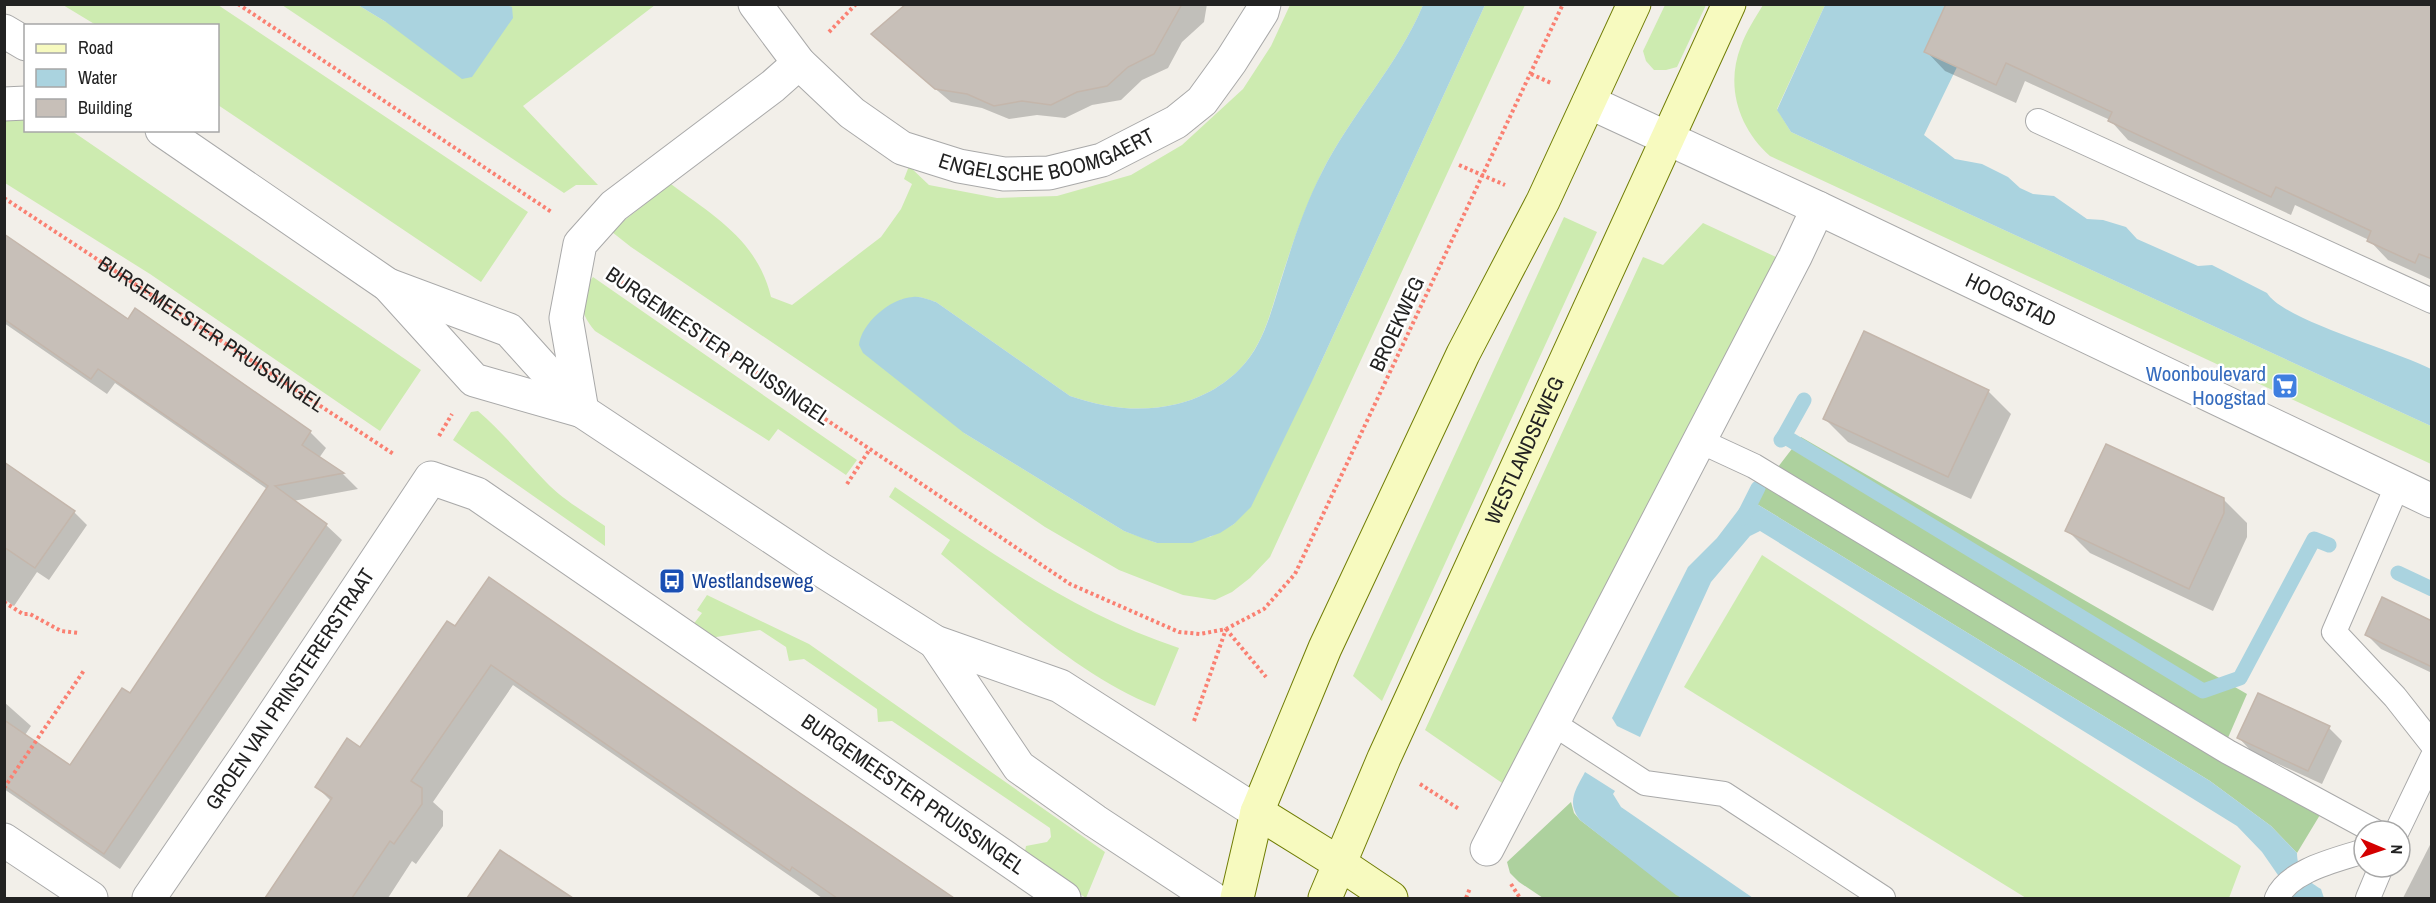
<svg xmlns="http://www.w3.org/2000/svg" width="2436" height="903" font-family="'Archivo Narrow',sans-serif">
<rect width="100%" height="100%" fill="#f2efe9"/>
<!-- grass -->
<g fill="#cdebb0">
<path d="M63,5H218L528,212L481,282L218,105V26L96,25Z"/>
<path d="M282,5H358L386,22L512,8L507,5H655L523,106L598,185H576L564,193Z"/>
<path d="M1290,5H1423C1398,65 1351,114 1322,172C1305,207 1293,242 1281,279C1272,307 1265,339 1246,362C1229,383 1203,398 1177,404C1140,413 1106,408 1070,396L936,302L920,297L900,300L964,433L1124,531L1157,543L1210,537L1234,524L1316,373L1485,5H1525L1270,557L1250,578L1232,592L1215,600L1183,595L1119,570L1045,527L631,247L612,232L626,219L671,184C715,217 757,240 771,297L792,305L881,237L901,209L912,184L904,179L909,166L929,185L997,198L1057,196L1131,175L1182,145L1243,89L1271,46Z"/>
<path d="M1665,5H1706L1677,67L1666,70H1654L1646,61L1643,51Z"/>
<path d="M1763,5H1825L1777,109L1791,132L2431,426V464L1770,156C1739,128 1725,87 1741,46C1746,32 1755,18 1763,5Z"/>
<path d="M4,120H25L26,130L72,131L421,370L380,431L150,274L5,183Z"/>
<path d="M1564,217L1597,232L1382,701L1353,676Z"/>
<path d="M1703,223L1776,257L1505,785L1425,730L1643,257L1663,265Z"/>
<path d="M593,277L857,460L846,475L778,429L769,441L595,331C578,311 578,297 593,277Z"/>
<path d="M478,411C503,432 523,458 546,482C563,500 585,512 605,526V546L453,440L471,412Z"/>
<path d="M895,487C985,548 1074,614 1179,648L1155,706C1077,675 1006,607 941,554L950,540L889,497Z"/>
<path d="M1762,555L2241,866L2229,898H2026L1684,687Z"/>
<path d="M707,595L809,644L1105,852L1086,898L1024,856L1026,846L1047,842L1051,837L1050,828L892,721L878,722L877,709L804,659L789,661L786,647L760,630L710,638L692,626L702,613L697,610Z"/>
</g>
<!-- forest -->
<g fill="#add19e">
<path d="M1801,437L2247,694L2227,740L2332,795L2297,853L2271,826L2210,781L1752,501Z"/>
<path d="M1571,802L1574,813L1580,820L1682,898H1543L1519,882L1510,873L1507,862Z"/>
</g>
<!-- water -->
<g fill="#aad3df">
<path d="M358,5H507L512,7L513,18L472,77L462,79L386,22Z"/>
<path d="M1423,5H1485L1316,373L1251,507L1234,524L1220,533L1192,543H1157L1142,538L1124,531L964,433L863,353L859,345C861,324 890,298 913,297C921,296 929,300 936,302L1070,396C1106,408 1140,413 1177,404C1203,398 1229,383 1246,362C1266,338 1273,304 1283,274C1294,239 1305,205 1322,172C1351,114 1398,65 1423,5Z"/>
<path d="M1825,5H1946L1924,52L1957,67L1924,135L1955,159L1982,164L2008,177L2020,188L2033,194L2054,196L2087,219L2103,220L2126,227L2137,239L2198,266L2212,265L2267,293C2283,320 2397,351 2431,369V426L1791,132L1777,110Z"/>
<path d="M1746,500L1752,501L2210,781L2271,826L2297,853C2297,870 2307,881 2321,889L2324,898H2294L2262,852L2237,826L1760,531L1750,536L1711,582L1640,737L1617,726L1612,718L1688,567L1717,538Z"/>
<path d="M1585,772L1615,791L1613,794L1621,807L1753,898H1682L1676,895L1580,820C1566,802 1576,789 1585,772Z"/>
</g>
<!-- shadow -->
<g fill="#0003">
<path d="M1062,4H1207L1204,22L1182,42L1168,68L1142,80L1121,100L1092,105L1065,118L1037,115L1009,119L982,108L951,102L887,48Z"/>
<path d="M2432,10V280L2388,260L2369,240L2295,205L2291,215L2128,140L2110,120L2025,81L2016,103L1945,71L1926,51Z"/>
<path d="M4,236L128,321L310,432L326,448L319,458L343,474L358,489L293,501L326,525L342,540L120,869L4,789V702L31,726L25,735L70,767L131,695L267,489L115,383L107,394L4,323Z"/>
<path d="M1988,391L2011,414L1971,499L1848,442L1825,419Z"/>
<path d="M4,464L74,512L87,525L49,580L37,572L14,606L4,599Z"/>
<path d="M2223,499L2247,523V537L2213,611L2090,553L2067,530Z"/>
<path d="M490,579L950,898H822L513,685L433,802L443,811V826L416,864L412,861L388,898H267L332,802L317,787L361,749L455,628Z"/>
<path d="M2432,623V673L2381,649L2367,635Z"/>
<path d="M2329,728L2342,741L2322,784L2252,752L2239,738Z"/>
<path d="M2432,841V898H2403Z"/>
<path d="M501,852L570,898H469Z"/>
</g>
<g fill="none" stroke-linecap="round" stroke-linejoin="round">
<!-- stream -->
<g stroke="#aad3df" stroke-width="15">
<path d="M1784,436L1804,400"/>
<path d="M1781,440L1784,436L2203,691L2240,678L2314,539L2329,545"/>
<path d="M1743,518L1758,488"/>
<path d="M2398,573L2432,589"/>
</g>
</g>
<!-- building -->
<g fill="#c7bfb8" stroke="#c4b6ab" stroke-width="1.5">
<path d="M906,4H1182L1154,54L1128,67L1107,86L1077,92L1051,105L1022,101L994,106L967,94L935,89L871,34Z"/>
<path d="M1946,4H2432V259L2419,254L2415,263L2367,241L2371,231L2324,209L2276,187L2271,197L2108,121L2112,112L2006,63L1996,85L1924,52Z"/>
<path d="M4,234L128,319L135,308L311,431L302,445L344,473L275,486L327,524L104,854L4,785V720L70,765L122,688L130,693L268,486L98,369L91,379L4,319Z"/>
<path d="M1864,331L1989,390L1948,477L1823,419Z"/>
<path d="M2106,444L2224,498V513L2189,589L2065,531Z"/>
<path d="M4,462L75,511L35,568L4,547Z"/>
<path d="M489,577L800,793L954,898H837L792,867L790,871L491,665L411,781L422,788V804L394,844L390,841L352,898H265L332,798L315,787L347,738L360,747L447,621L455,626Z"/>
<path d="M2382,597L2432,621V667L2365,635Z"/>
<path d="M2258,693L2330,726L2308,771L2237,738Z"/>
<path d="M500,850L573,898H467Z"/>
</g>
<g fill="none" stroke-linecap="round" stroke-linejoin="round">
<!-- service casing -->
<g stroke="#a9a9a9" stroke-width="26">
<g id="service">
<path d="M2038,121L2432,301"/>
<path d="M1700,441L1754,466L2228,752L2374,831"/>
<path d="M2398,484L2334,632L2395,697L2432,744"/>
<path d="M1554,724L1645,783L1724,794L1883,898"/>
<path d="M2397,831L2432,758"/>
<path d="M2277,898C2289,870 2337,860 2364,851"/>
<path d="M2368,898L2381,867"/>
</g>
</g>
<!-- minor casing -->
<g stroke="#a9a9a9" stroke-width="35">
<g id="minor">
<path id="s2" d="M755,4L799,63L852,113L902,148L959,166L1004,174L1049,173L1102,160L1176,122L1202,101L1231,61L1262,12L1264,4"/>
<path id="s3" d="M1589,102L1818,208L2432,501"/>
<path d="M4,104L26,103"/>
<path d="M582,411L566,318L580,244L614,206L773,86L799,63"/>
<path d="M4,840L91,898"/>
<path d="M1487,849L1795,257L1818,208"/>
<path id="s4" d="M149,898L248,753L431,478L477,494L1064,898"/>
</g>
</g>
<!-- tertiary casing -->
<g stroke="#a9a9a9" stroke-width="35">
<g id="tertiary">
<path d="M4,31L26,44"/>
<path d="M162,130L388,285L474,380L582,411"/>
<path d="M388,285L509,330L582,411L820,569L935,642L1060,686L1257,812"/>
<path d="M935,642L1019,767L1095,821L1212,898"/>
</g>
</g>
<!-- secondary casing -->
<g stroke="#707d05" stroke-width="35">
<g id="secondary">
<path d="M1257,812L1339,863L1391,898"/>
<path d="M1237,898L1257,812L1325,648L1463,354L1543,201L1634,4"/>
<path id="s5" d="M1325,898L1384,758L1729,4"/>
</g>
</g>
<!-- path -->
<g stroke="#fa8072" stroke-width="4" stroke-dasharray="3 3" stroke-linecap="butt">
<path d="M238,4L553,213"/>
<path d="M829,32L856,4"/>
<path d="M1531,74L1551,83"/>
<path d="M1459,165L1505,185"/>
<path id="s1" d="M4,198L395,455"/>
<path d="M616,278L1070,584L1179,632L1200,634L1226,629L1264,609L1295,574L1563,4"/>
<path d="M439,436L452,414"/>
<path d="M847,484L870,449"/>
<path d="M4,602L23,614H30L61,631L79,633"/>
<path d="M1226,629L1266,677"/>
<path d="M1194,721L1226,629"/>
<path d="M1420,784L1459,809"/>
<path d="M4,788L85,669"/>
<path d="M1511,884L1520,898"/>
<path d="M1466,898L1470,888"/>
</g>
<!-- service -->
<use href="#service" stroke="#fff" stroke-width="24"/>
<!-- minor -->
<use href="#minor" stroke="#fff" stroke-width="33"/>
<!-- tertiary -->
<use href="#tertiary" stroke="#fff" stroke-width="33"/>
<!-- secondary -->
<use href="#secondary" stroke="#f7fabf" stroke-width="33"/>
</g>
<!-- icons -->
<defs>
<g id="supermarket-square" transform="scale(1.35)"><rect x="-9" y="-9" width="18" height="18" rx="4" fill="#3f7fe0" stroke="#fff"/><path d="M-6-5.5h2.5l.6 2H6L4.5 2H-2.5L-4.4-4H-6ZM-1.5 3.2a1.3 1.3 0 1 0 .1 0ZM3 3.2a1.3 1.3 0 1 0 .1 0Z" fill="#fff"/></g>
<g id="bus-square" transform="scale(1.35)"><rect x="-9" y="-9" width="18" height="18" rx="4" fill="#1a4fb4" stroke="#fff"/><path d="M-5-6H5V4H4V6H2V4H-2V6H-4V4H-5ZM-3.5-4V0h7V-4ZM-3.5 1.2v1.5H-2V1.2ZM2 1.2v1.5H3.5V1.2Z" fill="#fff"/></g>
</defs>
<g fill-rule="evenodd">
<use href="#supermarket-square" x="2285" y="386"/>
<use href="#bus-square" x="672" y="581"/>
</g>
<g text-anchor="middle" stroke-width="5" stroke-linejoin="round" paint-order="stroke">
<!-- street labels -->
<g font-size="21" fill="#222" stroke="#fff">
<text dy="7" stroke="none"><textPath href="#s2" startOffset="358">ENGELSCHE BOOMGAERT</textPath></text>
<text dy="7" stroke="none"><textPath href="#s3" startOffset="466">HOOGSTAD</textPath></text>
<text transform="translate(1397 324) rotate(-65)" y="7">BROEKWEG</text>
<text dy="7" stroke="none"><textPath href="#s1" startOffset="248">BURGEMEESTER PRUISSINGEL</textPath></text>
<text transform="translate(718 346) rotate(34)" y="7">BURGEMEESTER PRUISSINGEL</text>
<text dy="7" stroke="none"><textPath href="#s5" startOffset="490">WESTLANDSEWEG</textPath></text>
<text dy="7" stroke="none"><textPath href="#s4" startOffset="252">GROEN VAN PRINSTERERSTRAAT</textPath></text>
<text dy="7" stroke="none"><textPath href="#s4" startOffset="1084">BURGEMEESTER PRUISSINGEL</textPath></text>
</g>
<!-- shop labels -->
<g font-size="21" fill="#366cbe" stroke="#fff" text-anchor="end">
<text x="2266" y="381">Woonboulevard<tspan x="2266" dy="24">Hoogstad</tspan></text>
</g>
<!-- transit labels -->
<g font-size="21" fill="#164399" stroke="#fff" text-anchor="start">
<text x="692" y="588">Westlandseweg</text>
</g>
</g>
<!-- border -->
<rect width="2436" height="903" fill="none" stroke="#222222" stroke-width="12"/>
<!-- legend -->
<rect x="24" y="24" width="195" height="108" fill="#ffffff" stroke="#a7a7a7" stroke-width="1.5"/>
<rect x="36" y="44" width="30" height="9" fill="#f7fabf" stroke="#a7a7a7" stroke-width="1.5"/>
<text x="78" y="54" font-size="18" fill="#222222">Road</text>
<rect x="36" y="69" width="30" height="18" fill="#aad3df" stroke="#a7a7a7" stroke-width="1.5"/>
<text x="78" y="84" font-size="18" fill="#222222">Water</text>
<rect x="36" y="99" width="30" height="18" fill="#c7bfb8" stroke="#a7a7a7" stroke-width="1.5"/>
<text x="78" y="114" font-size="18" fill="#222222">Building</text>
<!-- north arrow -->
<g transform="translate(2382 849) rotate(92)"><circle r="28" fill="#ffffff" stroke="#a7a7a7" stroke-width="1.5"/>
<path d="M0-4.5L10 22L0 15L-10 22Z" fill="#d40000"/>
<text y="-9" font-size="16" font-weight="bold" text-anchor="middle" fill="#222222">N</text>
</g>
</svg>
